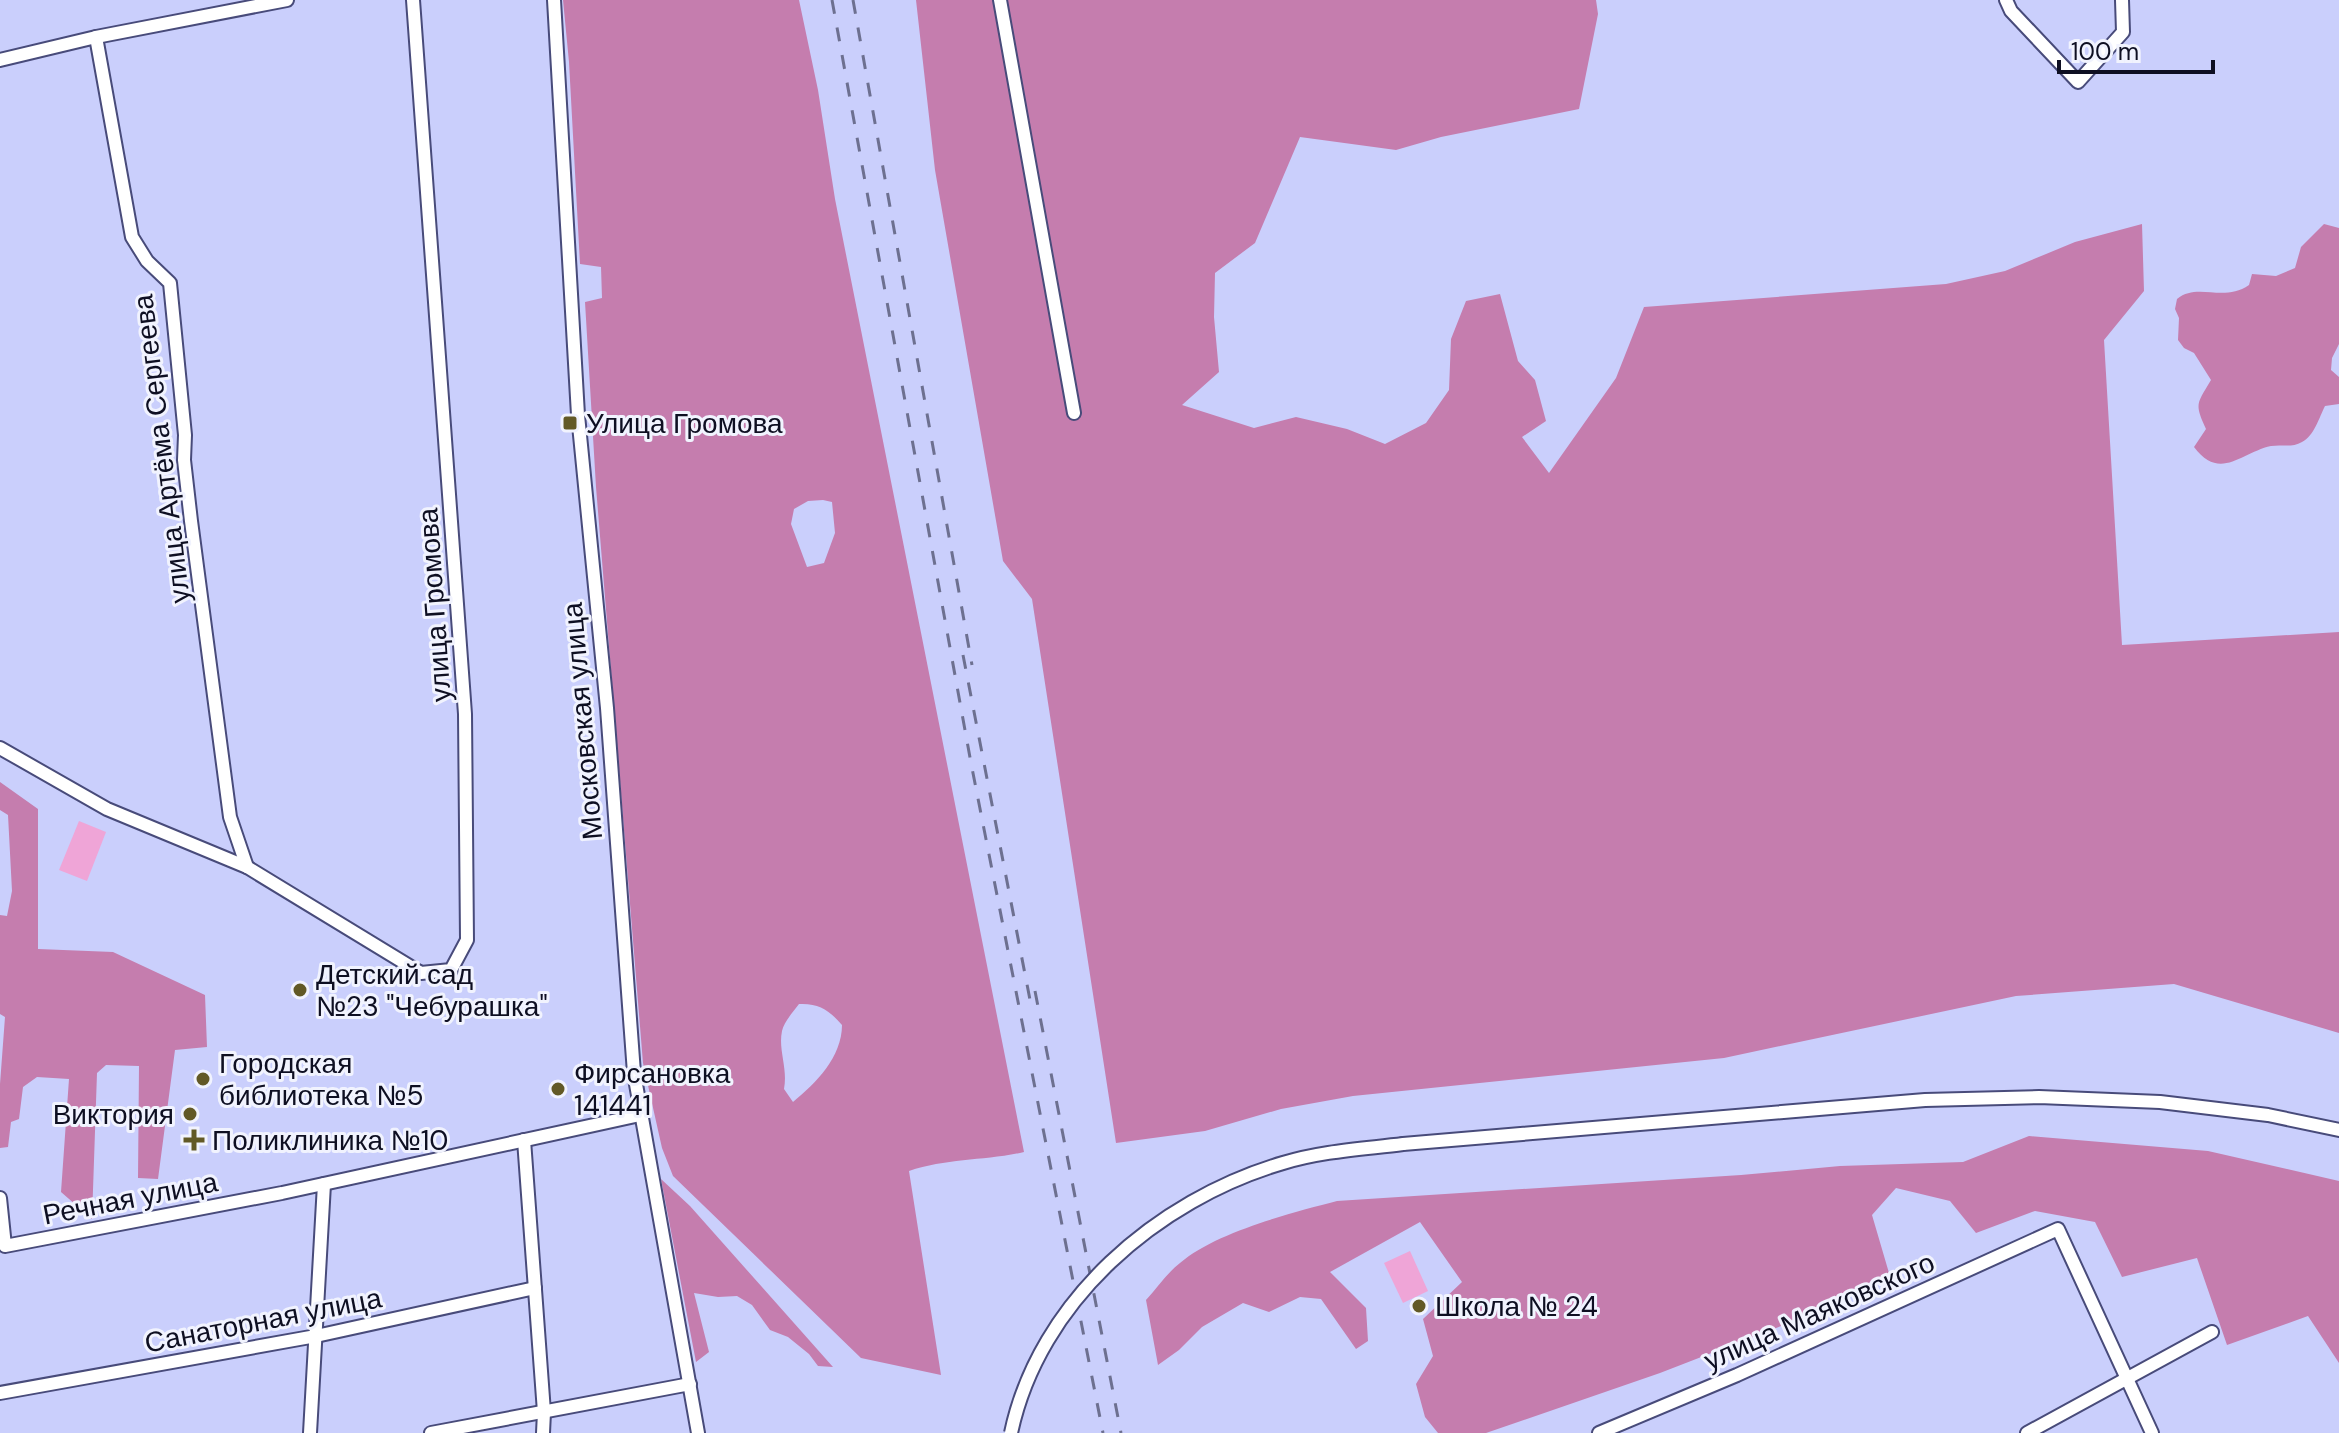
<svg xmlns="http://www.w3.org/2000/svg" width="2339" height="1433" font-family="'DM Sans',sans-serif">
<rect width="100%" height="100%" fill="#cacffc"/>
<!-- green -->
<g fill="#efa5d7">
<path d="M79,821L106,832L87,881L59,870Z"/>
<path d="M1410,1251L1428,1291L1403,1303L1384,1263Z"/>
</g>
<!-- forest -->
<g fill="#c57dae" fill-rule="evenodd">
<path d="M563,0H799L818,90L835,199L1024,1152C985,1161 947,1158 909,1171L941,1375L861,1358L673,1176L662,1148L643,1063L596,487L585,302L602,298L601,267L580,264L569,62ZM823,500L832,502L835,533L824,563L807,567L791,524L794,509L808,501ZM799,1004C819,1003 829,1010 842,1025C842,1057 816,1083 793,1102L784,1089C788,1068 778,1050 782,1031C784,1022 793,1012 799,1004Z"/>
<path d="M916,0H1596L1598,14L1579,109L1441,137L1396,150L1300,137L1255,243L1215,273L1214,317L1219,372L1182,405L1254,428L1296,417L1347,429L1385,444L1426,423L1449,390L1451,339L1466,301L1500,294L1518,361L1535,380L1546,421L1522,437L1549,473L1616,378L1644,307L1946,284L2005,271L2075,242L2142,224L2144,291L2104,340L2122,645L2339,632V1033L2174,984L2016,996L1724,1058L1353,1096L1281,1109L1205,1131L1116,1143L1032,599L1003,561L935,170Z"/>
<path d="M2324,224L2339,228V344L2332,358L2331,370L2339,377V404L2325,406C2319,418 2314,436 2302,442C2292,448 2282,444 2271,446C2242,452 2220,482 2194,447L2206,429C2194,403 2197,404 2211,380L2194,353L2184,348L2178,340L2179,318L2175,309L2177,299C2198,282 2223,303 2249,285L2252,274L2276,276L2295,268L2301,247Z"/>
<path d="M0,782L38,809V949L113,952L205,995L207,1047L175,1050L158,1179L138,1178L139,1066L106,1065L97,1073L92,1219L61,1192L69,1079L37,1077L23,1087L19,1119L11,1122L8,1147L0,1148V1084L5,1017L0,1014V915L7,916L12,891L8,815L0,810Z"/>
<path d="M2029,1136L2208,1151L2339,1181V1363L2308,1316L2227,1345L2197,1258L2122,1277L2095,1222L2035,1211L1976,1233L1950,1201L1896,1188L1872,1215L1889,1273L1781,1326L1660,1373L1486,1433H1438L1425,1417L1416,1384L1433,1356L1423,1319L1462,1282L1420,1222L1330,1272L1366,1308L1368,1341L1356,1349L1321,1299L1300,1297L1269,1312L1243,1303L1202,1327L1179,1350L1158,1365L1146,1300C1157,1288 1167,1273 1180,1263C1216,1232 1291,1213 1337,1201L1741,1175L1840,1166L1963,1162Z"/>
<path d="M661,1179L690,1206L833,1367L818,1366L809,1354L788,1337L770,1330L752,1305L737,1296L718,1297L694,1293L709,1352L696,1362Z"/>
</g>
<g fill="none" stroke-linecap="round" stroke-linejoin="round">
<!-- minor casing -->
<g stroke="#484b7a" stroke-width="16">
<g id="minor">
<path d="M554,0L578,415L607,708L634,1073L698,1433"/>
<path d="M1000,0L1074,413"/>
<path d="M2006,0L2011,11L2078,82L2123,32L2122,0"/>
<path d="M96,37L132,237L147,261L170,283L185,435L184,460L191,521L230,817L247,867"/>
<path d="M0,60L96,37L287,0"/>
<path d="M0,748L107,809L247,867L421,973L451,970L467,940L465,714L413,0"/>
<path d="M524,1140L544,1412L543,1433"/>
<path d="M1403,1144L1925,1100L2039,1097L2160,1102L2268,1115L2339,1130"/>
<path d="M0,1198L5,1246L282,1193L640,1115"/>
<path d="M0,1393L316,1336L535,1288"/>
<path d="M310,1433L324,1184"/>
<path d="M431,1433L690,1384"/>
<path d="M1599,1433L1737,1375L2058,1229L2152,1433"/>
<path d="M2027,1433L2212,1332"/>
</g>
</g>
<!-- minor -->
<use href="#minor" stroke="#fff" stroke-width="12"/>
<!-- rail -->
<g stroke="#6d7090" stroke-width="3" stroke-dasharray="14 14" stroke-linecap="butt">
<path d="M832,0L971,763L1103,1433"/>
<path d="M853,0L972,665"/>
<path d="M963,655L1031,1005"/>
<path d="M1035,991L1121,1433"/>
</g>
<!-- minor-bridge casing -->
<g stroke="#484b7a" stroke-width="16" stroke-linecap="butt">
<path id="minor-bridge" d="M1011,1433C1039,1301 1157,1200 1283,1163C1322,1151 1363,1149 1403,1144"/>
</g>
<!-- minor-bridge -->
<use href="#minor-bridge" stroke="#fff" stroke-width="12"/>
</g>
<!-- markers -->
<g fill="#625926" stroke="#f1f3fe" stroke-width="3">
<rect x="562" y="415" width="16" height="16" rx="4"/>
<circle cx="300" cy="990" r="8"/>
<circle cx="203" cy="1079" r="8"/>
<circle cx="558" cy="1089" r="8"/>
<circle cx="190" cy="1114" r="8"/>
<path d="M190 1128h8v8h8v8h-8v8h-8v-8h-8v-8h8z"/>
<circle cx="1419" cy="1306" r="8"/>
</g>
<g text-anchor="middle" stroke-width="6" stroke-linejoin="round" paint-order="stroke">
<!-- poi labels -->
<g font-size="28" fill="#0e0f22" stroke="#f1f3fe" text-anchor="start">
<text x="586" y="433">Улица Громова</text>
<text x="316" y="984">Детский сад<tspan x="316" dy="32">№23 "Чебурашка"</tspan></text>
<text x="219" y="1073">Городская<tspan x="219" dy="32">библиотека №5</tspan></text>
<text x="574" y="1083">Фирсановка<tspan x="574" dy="32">141441</tspan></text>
<text x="174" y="1124" text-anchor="end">Виктория</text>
<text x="212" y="1150">Поликлиника №10</text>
<text x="1435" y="1316">Школа № 24</text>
</g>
<!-- street labels -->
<g font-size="28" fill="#0e0f22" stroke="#f1f3fe">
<text transform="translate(161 449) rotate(-97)" y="10">улица Артёма Сергеева</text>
<text transform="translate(434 605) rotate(-94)" y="10">улица Громова</text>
<text transform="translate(582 721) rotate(-95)" y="10">Московская улица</text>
<text transform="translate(130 1198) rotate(-11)" y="10">Речная улица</text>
<text transform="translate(1819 1311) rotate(-24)" y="10">улица Маяковского</text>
<text transform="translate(263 1320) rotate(-11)" y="10">Санаторная улица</text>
</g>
</g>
<!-- scale -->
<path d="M2059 60v12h154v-12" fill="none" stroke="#0e0f22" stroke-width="4"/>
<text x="2071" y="60" font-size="24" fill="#0e0f22" stroke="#f1f3fe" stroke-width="6" paint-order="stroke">100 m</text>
</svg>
